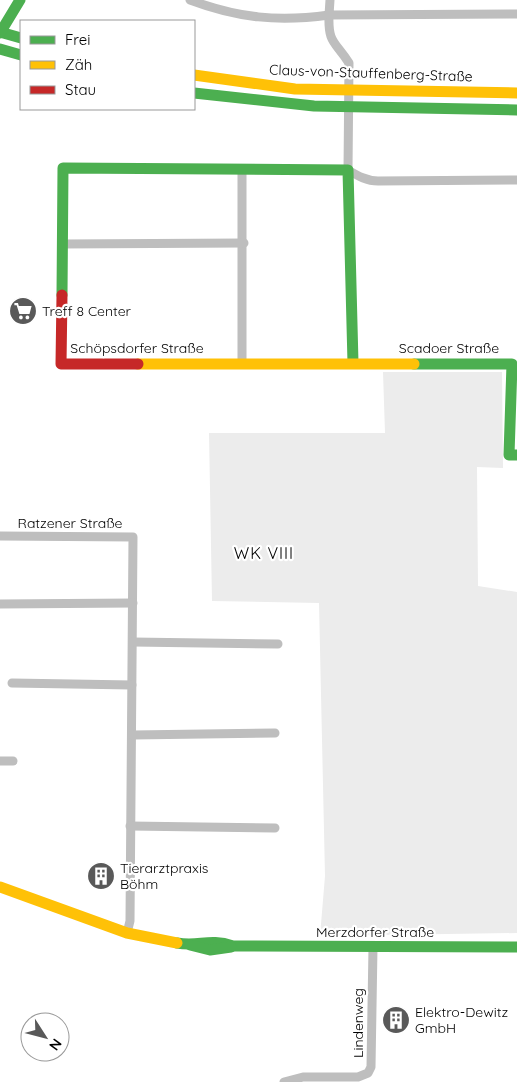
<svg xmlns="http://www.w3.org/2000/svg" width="517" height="1082" font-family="Quicksand,sans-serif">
<rect width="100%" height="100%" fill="#fff"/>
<!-- green -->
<path fill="#ececec" d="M383,372H502L503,468L477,467L478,586L517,592V933L320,936L325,876L319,603L212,601L209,433H385Z"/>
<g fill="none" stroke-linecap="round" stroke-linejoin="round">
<!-- street -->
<g stroke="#bebebe" stroke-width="9">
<path d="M190,0C238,18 278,22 329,15C328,44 335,41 349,63L348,170C358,176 367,181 378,181L517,180"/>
<path d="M330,0L329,15L517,14"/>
<path d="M242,170V363"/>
<path d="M62,244L244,243"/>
<path d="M0,536L133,537L130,921L127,933"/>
<path d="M0,604L133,603"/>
<path d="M133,642L278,644"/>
<path d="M12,683L132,685"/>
<path d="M133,735L275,733"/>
<path d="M0,761H13"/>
<path d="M130,826L275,828"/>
<path d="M284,1082L303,1077H358L368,1073L371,1067L373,947"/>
</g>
<!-- fast -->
<g stroke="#4caf50" stroke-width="11">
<path d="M0,32L21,38"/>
<path d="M0,33L20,0"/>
<path d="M0,49L21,55"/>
<path d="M194,93L314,106L517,110"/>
<path d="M62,295L63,168L348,170L353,363"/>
<path d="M414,364H512L509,455H517"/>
<path d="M177,943C199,947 209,938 233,946L517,947"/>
<path d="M190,945L210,950L231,947"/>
</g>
<!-- slow -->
<g stroke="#ffc107" stroke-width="11">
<path d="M194,75L295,89L517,93"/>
<path d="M138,364H414"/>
<path d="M0,887L127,933L177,943"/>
</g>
<!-- jam -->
<path stroke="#c62828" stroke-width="11" d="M62,295L61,364H138"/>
</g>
<!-- icons -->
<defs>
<g id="supermarket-disc" transform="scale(1.4375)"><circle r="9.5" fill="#595959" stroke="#fff"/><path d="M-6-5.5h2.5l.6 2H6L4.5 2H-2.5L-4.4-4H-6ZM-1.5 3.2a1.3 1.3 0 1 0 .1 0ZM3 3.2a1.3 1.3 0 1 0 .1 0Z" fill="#fff"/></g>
<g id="building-disc" transform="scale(1.4375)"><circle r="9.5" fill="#595959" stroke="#fff"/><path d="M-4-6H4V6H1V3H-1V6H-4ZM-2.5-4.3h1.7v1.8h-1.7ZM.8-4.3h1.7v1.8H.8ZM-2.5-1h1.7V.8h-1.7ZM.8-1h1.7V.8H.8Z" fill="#fff"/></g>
</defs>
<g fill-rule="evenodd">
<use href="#supermarket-disc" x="23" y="311"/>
<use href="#building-disc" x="101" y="876"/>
<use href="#building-disc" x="396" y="1020"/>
</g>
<g text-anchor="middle" stroke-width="4.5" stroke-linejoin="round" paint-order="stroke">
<!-- street labels -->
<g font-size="14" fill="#000" stroke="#fff">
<text transform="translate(371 73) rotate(2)" y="5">Claus-von-Stauffenberg-Straße</text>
<text x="137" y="353">Schöpsdorfer Straße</text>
<text x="449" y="353">Scadoer Straße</text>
<text x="70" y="528">Ratzener Straße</text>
<text x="375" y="937">Merzdorfer Straße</text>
<text transform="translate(358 1023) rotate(-90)" y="5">Lindenweg</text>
</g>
<!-- poi labels -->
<g font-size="14" fill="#000" stroke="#fff" text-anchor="start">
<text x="42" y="316">Treff 8 Center</text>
<text x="120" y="873">Tierarztpraxis<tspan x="120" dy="16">Böhm</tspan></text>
<text x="415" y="1017">Elektro-Dewitz<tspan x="415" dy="16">GmbH</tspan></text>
</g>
<!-- quarter labels -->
<g font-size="16" letter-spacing="1" fill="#000" stroke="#fff">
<text x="264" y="559">WK VIII</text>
</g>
</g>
<!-- legend -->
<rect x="20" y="20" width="175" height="90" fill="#ffffff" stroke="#999999"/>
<rect x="30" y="36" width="25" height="8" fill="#4caf50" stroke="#999999"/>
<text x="65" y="45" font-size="15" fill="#000000">Frei</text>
<rect x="30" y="61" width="25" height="8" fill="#ffc107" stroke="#999999"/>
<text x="65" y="70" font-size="15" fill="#000000">Zäh</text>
<rect x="30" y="86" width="25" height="8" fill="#c62828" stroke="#999999"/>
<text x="65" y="95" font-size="15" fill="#000000">Stau</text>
<!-- north arrow -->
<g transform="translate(45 1037) rotate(126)"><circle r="24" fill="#ffffff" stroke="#999999"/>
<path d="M0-4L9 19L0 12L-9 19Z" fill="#595959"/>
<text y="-8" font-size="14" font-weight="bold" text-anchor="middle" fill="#000000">N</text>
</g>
</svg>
